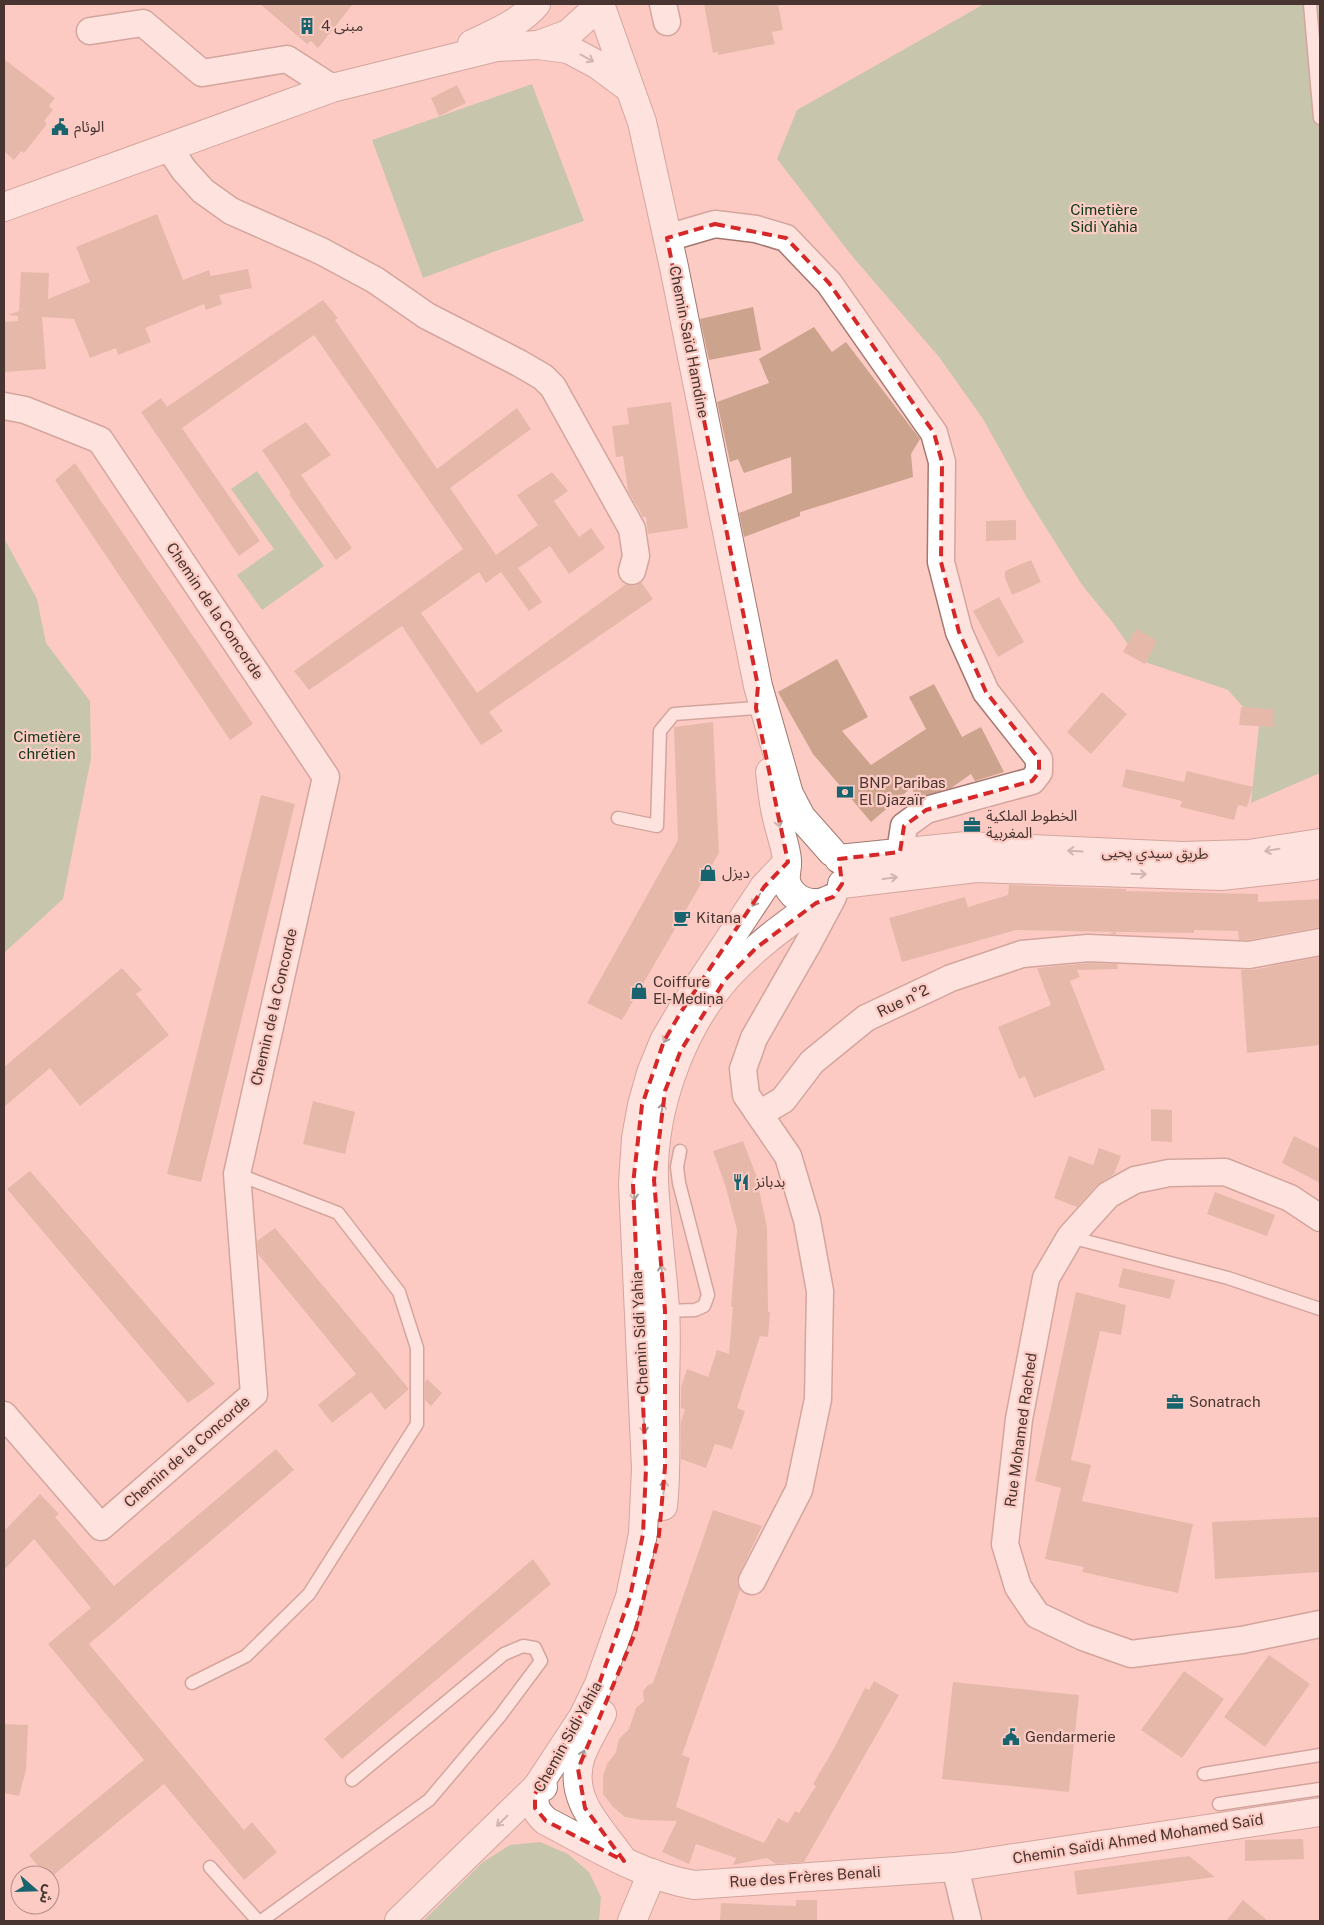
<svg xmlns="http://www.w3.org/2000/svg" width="1324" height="1925" font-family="'Public Sans','Noto Sans Arabic',sans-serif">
<rect width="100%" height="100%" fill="#fccbc3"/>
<!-- green -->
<g fill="#88c093">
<path d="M984,4H1320V773L1251,803L1259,725L1228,690L1139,660L1113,623L1082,585L1026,496L983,419L939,357L852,256L777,159L797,110Z"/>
<path d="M532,84L584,221L496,251L423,278L372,140Z"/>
<path d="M257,471L324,566L262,610L237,575L274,549L231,489Z"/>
<path d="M4,538L37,599L46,643L90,701L91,758L63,899L4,953Z"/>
<path d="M540,1842L568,1854L589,1872L601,1897L599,1921H423L483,1862L510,1845Z"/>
</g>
<!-- building -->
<g fill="#cca38d">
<path d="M260,4H353L318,48L311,41L307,44Z"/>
<path d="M704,4H778L783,30L772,32L775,44L718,55V52L713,53Z"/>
<path d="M4,59L55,98L49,106L53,110L44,121L47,124L24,153L21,151L14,160L4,151Z"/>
<path d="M457,85L466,103L439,116L431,98Z"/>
<path d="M157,214L183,280L209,270L211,276L248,269L252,288L219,295L222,304L206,310L204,304L145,328L151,342L118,355L116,348L90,358L74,319L42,317L46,369L4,372V322L18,321V316L8,315L19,311L21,272L49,273L48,299L90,282L76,247Z"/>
<path d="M323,300L338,318L335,320L437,469L517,408L531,429L450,488L496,555L538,525L517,495L552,472L568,491L554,501L579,537L591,528L605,548L569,574L550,546L518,568L542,602L529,611L501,572L486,583L479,572L421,613L477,693L626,584L635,586L641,582L653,599L489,712L503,731L481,745L402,626L309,690L294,671L463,549L314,335L182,428L260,541L239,556L141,412L161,398L167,407Z"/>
<path d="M753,307L761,350L709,360L700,319Z"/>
<path d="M814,327L832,352L846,342L920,439L911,454L913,477L800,512V516L744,537L739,513L792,493L791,457L744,473L738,459L730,462L717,402L769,383L759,359Z"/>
<path d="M671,402L688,528L648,534L646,517H643L628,491L623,456L616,457L612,426L629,424L627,408Z"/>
<path d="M306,422L331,455L301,475L352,548L336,560L289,494L291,493L262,450Z"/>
<path d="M75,463L253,724L230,740L55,480Z"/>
<path d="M1016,520V540L986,541V521Z"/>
<path d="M1031,560L1041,582L1012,595L1005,578V571Z"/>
<path d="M999,597L1024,642L998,657L973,611Z"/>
<path d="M1136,629L1157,641L1145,664L1123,652Z"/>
<path d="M837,659L868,717L842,731L871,765L926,729L909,697L934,684L962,737L981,727L1004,772L975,781L971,774L951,788L917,798L911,788L871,822L813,754L778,692Z"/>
<path d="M1102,692L1127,714L1091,754L1067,732Z"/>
<path d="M1241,707L1274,709L1273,727L1239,725Z"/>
<path d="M713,722L719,853L622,1020L587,1003L678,840L674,727Z"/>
<path d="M1126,769L1184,782L1187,771L1253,787L1247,807L1238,805L1234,820L1180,807L1182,801L1122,787Z"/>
<path d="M261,795L295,804L201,1182L167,1174Z"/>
<path d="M1009,885L1126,889V891L1258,894V902L1320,899V927L1248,940H1239L1238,931L1194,930V933L1125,932H1116V934H1109L1114,932L1016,930L902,962L889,918L965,897L968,907L1008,895Z"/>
<path d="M1320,957V1045L1247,1053L1241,970H1252Z"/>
<path d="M1088,963L1117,964L1118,969L1077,970L1080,977L1070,981L1105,1070L1034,1098L1025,1076L1019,1079L998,1027L1051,1005L1037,968Z"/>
<path d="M122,968L142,990L136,994L169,1035L80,1106L50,1068L4,1107V1067Z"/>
<path d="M313,1101L355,1112L345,1154L303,1144Z"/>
<path d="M1151,1109L1172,1110V1142L1151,1141Z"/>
<path d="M1294,1136L1320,1149V1183L1282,1163Z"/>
<path d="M743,1141L756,1175L767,1227L768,1312H770L768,1337L760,1336L737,1408L745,1411L732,1449L715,1444L706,1468L681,1459V1422L685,1409L681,1408V1387L687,1369L708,1377L717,1350L729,1354L733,1307H731L737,1230L726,1188L713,1151Z"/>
<path d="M1099,1148L1121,1156L1114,1174L1097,1185L1077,1207L1054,1198L1069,1156L1093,1165Z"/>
<path d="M30,1171L215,1384L188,1403L7,1189Z"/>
<path d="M1215,1192L1275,1215L1267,1236L1207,1214Z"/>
<path d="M275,1228L409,1389L385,1410L371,1392L332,1423L318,1405L356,1374L258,1254L257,1241Z"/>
<path d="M1123,1268L1175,1280L1170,1299L1118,1287Z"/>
<path d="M1076,1292L1126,1305L1121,1335L1100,1331L1084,1402L1071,1460L1091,1465L1082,1501L1193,1524L1178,1593L1082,1572L1084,1567L1045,1559L1061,1488L1035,1481Z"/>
<path d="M427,1379L442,1393L431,1406L425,1400V1382Z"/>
<path d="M276,1449L294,1470L89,1644L244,1830L252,1822L277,1852L244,1880L164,1784L50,1878V1875H45L29,1855L144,1760L48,1644L91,1608L34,1539L4,1570V1531L40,1494L59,1514L55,1517L114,1586Z"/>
<path d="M713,1510L762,1526L739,1575L737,1582L740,1590L682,1755L690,1758L676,1807L764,1843L778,1818L788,1823L795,1811L799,1813L816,1786L813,1784L832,1752L865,1688L869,1690L874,1681L899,1695L804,1862L776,1864L767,1858L733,1865L736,1858L696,1844L689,1864L662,1852L677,1821L642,1820L625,1817L613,1807L603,1794V1776L607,1764L616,1752L619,1739L629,1729L636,1708L644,1701L643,1691L648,1685L653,1683Z"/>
<path d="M1320,1517V1572L1215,1579L1212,1522Z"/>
<path d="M533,1559L551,1584L342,1759L324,1739Z"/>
<path d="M1269,1655L1310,1684L1265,1747L1224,1717Z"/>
<path d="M1184,1671L1224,1699L1182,1758L1141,1730Z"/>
<path d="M953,1682L1079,1695L1069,1792L942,1779Z"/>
<path d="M4,1724L28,1725L26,1770L19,1796L4,1793Z"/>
<path d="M1303,1839L1304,1859L1245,1861V1840Z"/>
<path d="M1189,1856L1215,1877L1077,1895L1074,1871Z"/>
<path d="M796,1900H817V1921H720L721,1903L796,1906Z"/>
<path d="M1243,1900L1268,1921H1226Z"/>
</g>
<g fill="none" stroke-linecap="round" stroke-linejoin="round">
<!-- lane casing -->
<g stroke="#a47870" stroke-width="15">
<g id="lane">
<path d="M1310,4L1320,118"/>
<path d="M618,818L657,826L660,731L674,714L756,708"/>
<path d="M1070,1237L1228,1278L1320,1309"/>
<path d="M665,1311L695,1310L704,1306L708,1295L679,1183L677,1167L680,1151"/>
<path d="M192,1683L246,1656L309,1594L417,1424V1348L399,1292L338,1213L237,1174"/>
<path d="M1204,1774L1320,1755"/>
<path d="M1219,1804L1320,1789"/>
<path d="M210,1867L258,1921"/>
<path d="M261,1921L429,1800L500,1716L541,1661L535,1648L523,1646L504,1654L352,1780"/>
</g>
</g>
<!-- street casing -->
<g stroke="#a47870" stroke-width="29">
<g id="street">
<path d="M663,4L667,22"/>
<path d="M90,31L143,23L202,73L287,59L332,88"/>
<path d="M169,148L184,170L203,191L231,211L321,251L375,280L427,316L519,363L543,377L553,387L632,529L636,556L632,571"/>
<path d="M667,238L715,224L756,229L786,238L829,283L934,433L942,462L941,562L959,632L986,692L1039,759V772L1032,781L926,810L904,826L900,852"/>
<path d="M4,406L25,410L100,440L326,777L237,1174L254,1394L101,1527L4,1415"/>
<path d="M833,897L809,942L754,1038L743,1069L746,1095L757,1111L766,1110L783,1100L812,1062L866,1018L951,978L1022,954L1088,948L1249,955L1320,942"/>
<path d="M1320,1218L1290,1198L1225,1172L1169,1173L1135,1180L1108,1195L1070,1237L1046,1278L1019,1419L1005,1544L1018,1587L1037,1615L1083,1637L1131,1654L1242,1640L1320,1624"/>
<path d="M752,1581L799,1490L818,1399L820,1291L807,1220L788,1156L757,1111"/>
<path d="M955,1867L968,1921"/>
</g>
</g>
<!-- secondary casing -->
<g stroke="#a47870" stroke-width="30">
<g id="secondary">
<path d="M600,4L642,122L674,267L758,686L789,794L801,817L832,852"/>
<path d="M472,44C495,33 520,23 536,4"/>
<path d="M538,45L568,34L600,5"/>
<path d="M4,207L332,88L497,47L538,45L568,49L598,65L629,88"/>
<path d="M770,772C772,787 773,803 777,818C780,832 786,847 787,860C788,871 782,879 790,890C798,902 815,907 828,900"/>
<path d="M839,859L966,846L1182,856L1249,854L1320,843"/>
<path d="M787,863L764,887L681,1012L664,1041L651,1073L642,1105L636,1138L633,1184L646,1469L643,1534L630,1597L599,1684L583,1717L537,1787C532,1801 534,1811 546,1821C593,1845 641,1876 694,1885L955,1867L1320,1812"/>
<path d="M842,884L976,868L1221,876L1312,866L1320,863"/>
<path d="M663,1506C667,1470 665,1433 665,1396C665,1368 667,1338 665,1309C662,1267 656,1224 654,1181C652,1111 680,1031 726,978C753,948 784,926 816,903"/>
<path d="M602,1714C595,1728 586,1742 581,1756C567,1797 598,1826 620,1856"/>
<path d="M399,1921L537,1787H543"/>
<path d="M632,1921L652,1873"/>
</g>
</g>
<!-- lane -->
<use href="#lane" stroke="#fff" stroke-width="12"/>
<!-- street -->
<use href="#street" stroke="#fff" stroke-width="26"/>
<!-- secondary -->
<use href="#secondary" stroke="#fff" stroke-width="28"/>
</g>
<!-- one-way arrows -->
<defs><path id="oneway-shaft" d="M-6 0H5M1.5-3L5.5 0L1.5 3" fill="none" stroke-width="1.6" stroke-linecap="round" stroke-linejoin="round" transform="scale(1.25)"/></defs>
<g stroke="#a49a98">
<use href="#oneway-shaft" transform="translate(587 58) rotate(29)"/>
<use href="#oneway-shaft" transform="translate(778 820) rotate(77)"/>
<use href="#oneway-shaft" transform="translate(1272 850) rotate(171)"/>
<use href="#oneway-shaft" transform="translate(1075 851) rotate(-177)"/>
<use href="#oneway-shaft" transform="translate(1139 874) rotate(2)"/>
<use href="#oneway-shaft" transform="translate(890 878) rotate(-7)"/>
<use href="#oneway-shaft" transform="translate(756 900) rotate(123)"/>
<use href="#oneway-shaft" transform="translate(667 1036) rotate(118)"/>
<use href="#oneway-shaft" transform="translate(662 1110) rotate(-80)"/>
<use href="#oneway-shaft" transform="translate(634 1193) rotate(87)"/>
<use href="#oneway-shaft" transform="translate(662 1272) rotate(-95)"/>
<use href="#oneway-shaft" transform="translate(644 1426) rotate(87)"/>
<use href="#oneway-shaft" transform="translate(664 1487) rotate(-86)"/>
<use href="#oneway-shaft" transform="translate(582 1757) rotate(-70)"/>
<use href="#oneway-shaft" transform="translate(502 1821) rotate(136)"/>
</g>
<!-- marked area -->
<path d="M0 0H1324V1925H0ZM715,224L786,238L829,283L934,433L942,462L941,562L959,632L986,692L1039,759V772L1032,781L926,810L904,826L900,852L839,859L842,884L833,897L816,903L756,948L725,980L681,1050L665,1091L654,1180L665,1311V1467L659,1535L635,1633L578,1769L585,1808L624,1861L546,1821L535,1808V1794L599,1684L630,1597L643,1534L646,1469L633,1184L642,1105L664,1041L681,1012L764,887L788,862L756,708L758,686L667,238Z" fill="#fccbc3" fill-opacity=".55" fill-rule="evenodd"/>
<path fill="none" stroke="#d62828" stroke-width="4" stroke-dasharray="10 6" stroke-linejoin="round" d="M715,224L786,238L829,283L934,433L942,462L941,562L959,632L986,692L1039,759V772L1032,781L926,810L904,826L900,852L839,859L842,884L833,897L816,903L756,948L725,980L681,1050L665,1091L654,1180L665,1311V1467L659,1535L635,1633L578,1769L585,1808L624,1861L546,1821L535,1808V1794L599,1684L630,1597L643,1534L646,1469L633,1184L642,1105L664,1041L681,1012L764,887L788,862L756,708L758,686L667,238Z"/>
<!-- icons -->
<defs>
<g id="building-bare" transform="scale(1.35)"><path d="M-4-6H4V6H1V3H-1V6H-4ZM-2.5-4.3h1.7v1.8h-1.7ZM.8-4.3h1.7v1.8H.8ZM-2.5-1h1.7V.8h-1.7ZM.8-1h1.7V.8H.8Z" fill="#17636e" stroke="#fccbc3" stroke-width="2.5" paint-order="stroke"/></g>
<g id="civic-bare" transform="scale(1.35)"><path d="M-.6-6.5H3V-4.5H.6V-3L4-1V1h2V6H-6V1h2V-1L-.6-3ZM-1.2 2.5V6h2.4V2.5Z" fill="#17636e" stroke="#fccbc3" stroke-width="2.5" paint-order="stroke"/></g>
<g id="bank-bare" transform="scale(1.35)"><path d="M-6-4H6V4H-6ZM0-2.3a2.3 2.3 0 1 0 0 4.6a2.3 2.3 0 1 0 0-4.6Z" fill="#17636e" stroke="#fccbc3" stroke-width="2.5" paint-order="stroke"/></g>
<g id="office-bare" transform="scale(1.35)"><path d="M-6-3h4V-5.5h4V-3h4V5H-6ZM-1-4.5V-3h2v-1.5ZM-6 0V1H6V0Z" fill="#17636e" stroke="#fccbc3" stroke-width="2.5" paint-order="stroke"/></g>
<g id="shop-bare" transform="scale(1.35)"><path d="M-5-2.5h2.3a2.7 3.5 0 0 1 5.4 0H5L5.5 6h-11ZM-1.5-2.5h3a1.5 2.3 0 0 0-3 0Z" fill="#17636e" stroke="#fccbc3" stroke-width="2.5" paint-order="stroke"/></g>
<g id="cafe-bare" transform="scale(1.35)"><path d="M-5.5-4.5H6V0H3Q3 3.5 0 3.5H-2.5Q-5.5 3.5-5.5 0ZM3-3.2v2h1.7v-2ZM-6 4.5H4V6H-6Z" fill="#17636e" stroke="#fccbc3" stroke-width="2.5" paint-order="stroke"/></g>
<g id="restaurant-bare" transform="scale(1.35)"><path d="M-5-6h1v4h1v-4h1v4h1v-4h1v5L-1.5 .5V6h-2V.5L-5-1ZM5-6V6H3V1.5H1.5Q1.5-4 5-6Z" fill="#17636e" stroke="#fccbc3" stroke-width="2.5" paint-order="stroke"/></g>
</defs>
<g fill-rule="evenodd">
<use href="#building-bare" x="307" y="26"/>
<use href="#civic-bare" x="60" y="127"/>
<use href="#bank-bare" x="845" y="792"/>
<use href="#office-bare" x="972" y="825"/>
<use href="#shop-bare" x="708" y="873"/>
<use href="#cafe-bare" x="682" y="918"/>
<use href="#shop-bare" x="639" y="991"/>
<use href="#restaurant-bare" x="741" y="1182"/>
<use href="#office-bare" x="1175" y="1402"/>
<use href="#civic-bare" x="1011" y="1737"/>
</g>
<g text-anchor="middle" stroke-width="4.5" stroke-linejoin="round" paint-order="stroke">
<!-- poi labels -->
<g font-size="15" fill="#483531" stroke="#fccbc3" text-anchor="start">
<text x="321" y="31">مبنى 4</text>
<text x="74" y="132">الوئام</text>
<text x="859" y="788">BNP Paribas<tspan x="859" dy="17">El Djazaïr</tspan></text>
<text x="986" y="821">الخطوط الملكية<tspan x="986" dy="17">المغربية</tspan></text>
<text x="722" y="878">ديزل</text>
<text x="696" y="923">Kitana</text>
<text x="653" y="987">Coiffure<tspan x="653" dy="17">El-Medina</tspan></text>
<text x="755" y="1187">بدبانز</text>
<text x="1189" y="1407">Sonatrach</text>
<text x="1025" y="1742">Gendarmerie</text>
</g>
<!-- park labels -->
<g font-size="15" fill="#0f391b" stroke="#fccbc3">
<text x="1104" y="215">Cimetière<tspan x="1104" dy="17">Sidi Yahia</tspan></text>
<text x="47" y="742">Cimetière<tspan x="47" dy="17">chrétien</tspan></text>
</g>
<!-- street labels -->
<g font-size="15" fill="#483531" stroke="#fccbc3">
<text transform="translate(689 342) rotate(79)" y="5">Chemin Saïd Hamdine</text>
<text transform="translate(215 611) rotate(56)" y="5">Chemin de la Concorde</text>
<text transform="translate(1155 853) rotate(1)" y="5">طريق سيدي يحيى</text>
<text transform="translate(903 1001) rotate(-26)" y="5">Rue n°2</text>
<text transform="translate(274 1007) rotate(-77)" y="5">Chemin de la Concorde</text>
<text transform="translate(640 1333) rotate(-93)" y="5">Chemin Sidi Yahia</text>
<text transform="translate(1021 1430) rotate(-82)" y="5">Rue Mohamed Rached</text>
<text transform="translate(187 1452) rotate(-41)" y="5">Chemin de la Concorde</text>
<text transform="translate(568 1737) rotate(-61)" y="5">Chemin Sidi Yahia</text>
<text transform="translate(1138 1839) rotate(-9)" y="5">Chemin Saïdi Ahmed Mohamed Saïd</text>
<text transform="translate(805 1877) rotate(-4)" y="5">Rue des Frères Benali</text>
</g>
</g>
<!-- border -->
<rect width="1324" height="1925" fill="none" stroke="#483531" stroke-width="10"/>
<!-- north arrow -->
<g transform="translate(35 1890) rotate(110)"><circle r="24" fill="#fccbc3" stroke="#b48f89"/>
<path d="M0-4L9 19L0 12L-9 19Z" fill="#17636e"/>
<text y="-8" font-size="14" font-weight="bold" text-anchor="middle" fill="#483531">ش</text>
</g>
</svg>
